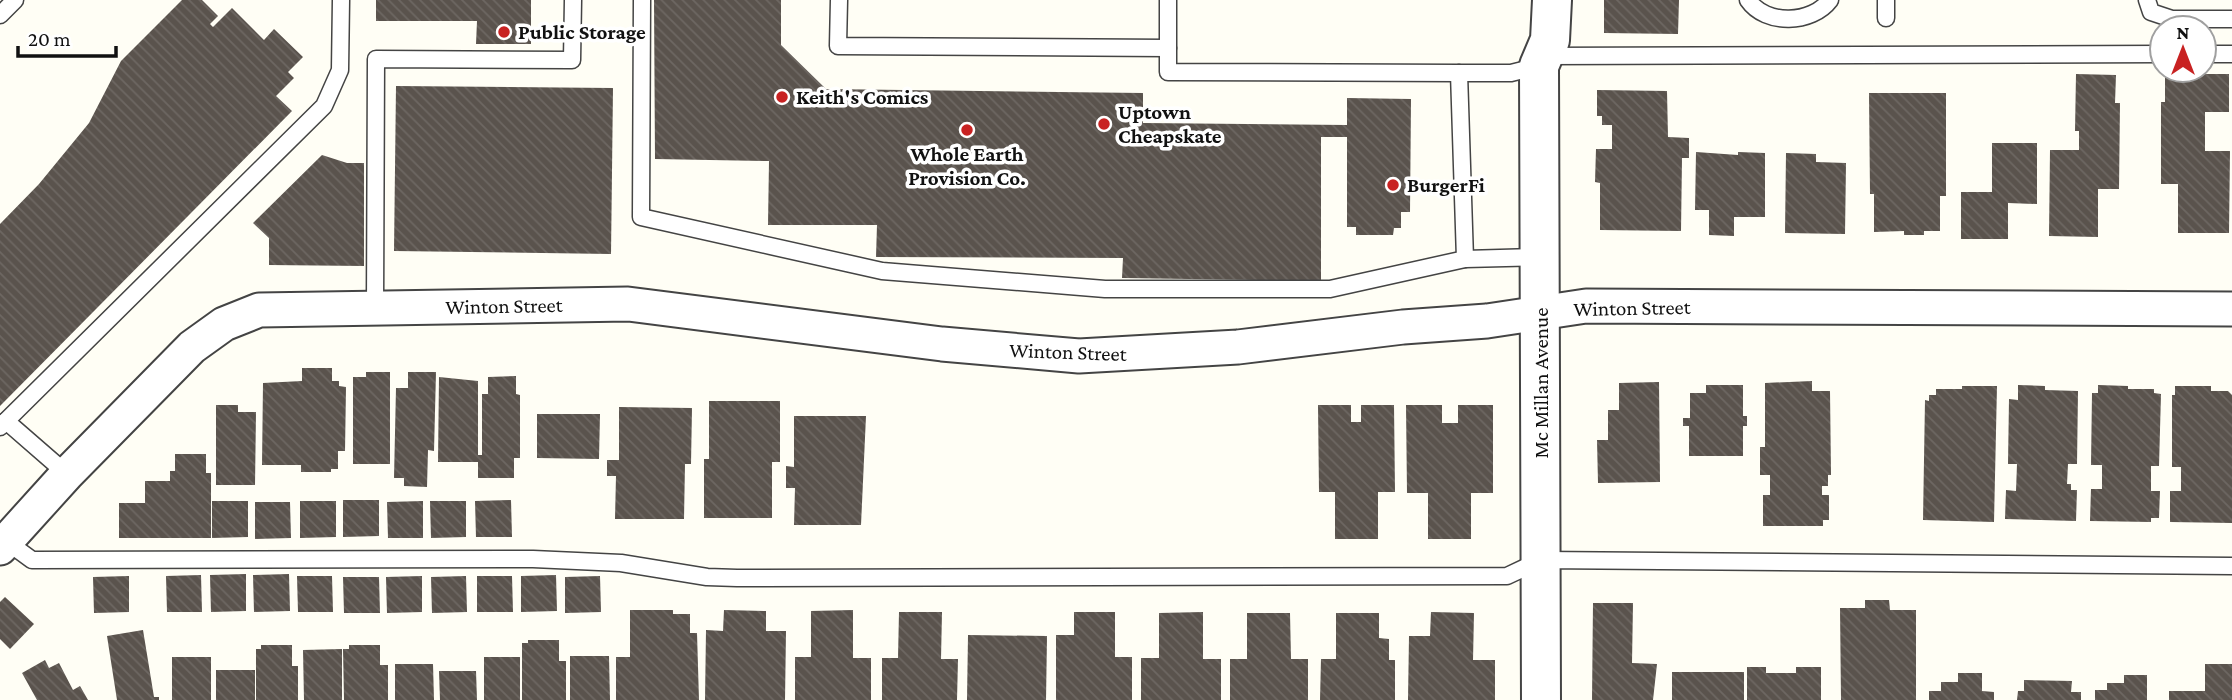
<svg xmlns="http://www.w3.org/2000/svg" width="2232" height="700" font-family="'Crimson Pro',serif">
<defs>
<pattern id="building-back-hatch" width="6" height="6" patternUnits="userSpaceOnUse" patternTransform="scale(1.75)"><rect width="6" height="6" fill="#5a534d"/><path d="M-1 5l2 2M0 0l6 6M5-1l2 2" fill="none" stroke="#6d6762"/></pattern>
</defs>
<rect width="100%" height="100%" fill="#fffef5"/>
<!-- building -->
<g fill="url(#building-back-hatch)">
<path d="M182,0H202L218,16L210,24L213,27L232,8L264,40L274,29L303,57L288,72L294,78L276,96L292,111L0,406V224L39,184L89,123L121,61Z"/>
<path d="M376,0H531V44H476L477,21H376Z"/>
<path d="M654,0H781V45L826,89L1143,93V123L1347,125V98L1411,99L1410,212H1401V228H1394L1393,235H1356V227H1347V137H1321V281L1122,278L1123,258L876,257L877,225H768L769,161L655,159Z"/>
<path d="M1604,0H1679L1678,34L1604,33Z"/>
<path d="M2076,74L2116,75L2115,103H2120L2119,189H2098V237L2049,236L2050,150H2079V131H2075Z"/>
<path d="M2165,74H2229V112H2205V151H2230L2229,233H2178V184H2161V102H2165Z"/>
<path d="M396,86L613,88L611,254L394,251Z"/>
<path d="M1597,90L1667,91L1668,137L1689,138V158H1682L1681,231L1600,230V183L1595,182L1596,149H1612V125H1602V116H1597Z"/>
<path d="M1869,93H1946V196H1940V231H1924V235H1904V231L1874,232V194H1870Z"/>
<path d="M1992,143H2037V204L2008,203V239H1961V192H1992Z"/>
<path d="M1696,152L1738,155V152L1765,153V217H1734V236L1709,235V210H1695Z"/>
<path d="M1786,153L1816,154V162L1846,163L1845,234L1785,233Z"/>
<path d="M322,155L347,163H364V266L269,265V238L253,223Z"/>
<path d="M302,368H332V381H339V386L346,387L345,451H338V469H331V472H301V465H262L263,383L302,381Z"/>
<path d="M366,372H390V464H353V377H366Z"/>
<path d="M408,372H436L434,451L428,450L427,487L404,486V478H394L396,388H408Z"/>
<path d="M516,376V394L520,395V458H514V478H478V462H438L439,377L478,381V455H482V394H488V377Z"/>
<path d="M1812,381V391H1830L1831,475H1828V486H1822V495H1829V520H1823V526H1763V495H1770V475H1760V447H1765V383Z"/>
<path d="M1659,382L1660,482L1598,483L1597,440H1608V410H1619V383Z"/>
<path d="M1706,385H1743V416H1747V426H1743V456H1689V426H1683V418H1690V393H1706Z"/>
<path d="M2018,385L2045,386V390L2078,391L2077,464H2068L2067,484H2071V490H2077L2076,521L2005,519L2006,490L2016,491L2017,464H2008L2009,399L2018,400Z"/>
<path d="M2098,385L2128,386V389H2154V393L2161,394L2159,466H2151V491H2160L2159,518H2151V522L2090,521L2091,489H2102V465H2091L2092,393H2098Z"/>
<path d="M1962,386H1997L1994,522L1923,520L1925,400L1929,401V395H1936V389H1962Z"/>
<path d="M2175,386H2211V391H2228L2232,395V523L2170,522V491H2181V467H2172V395H2175Z"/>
<path d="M709,401H780V462H772V518H704V459H709Z"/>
<path d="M216,405H238V412H256L255,485H216Z"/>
<path d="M1318,405H1351V422H1361V405H1394L1395,492H1378V539H1335V492H1319Z"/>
<path d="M1406,405H1442V423H1458V405H1493V493H1471V539H1428V493H1407Z"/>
<path d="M619,407L692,408L691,464H685L684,519H615L616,476H607V460H619Z"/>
<path d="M537,414H600L599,459L537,458Z"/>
<path d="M794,416H866L861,525H794L795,488H786V466L794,467Z"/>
<path d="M175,454H206V473H211V538H119V503H145V481H170V471H175Z"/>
<path d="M343,500H379V536L343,537Z"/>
<path d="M511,500L512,537H476L475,501Z"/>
<path d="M212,501H248V537L212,538Z"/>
<path d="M300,501H336V537L300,538Z"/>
<path d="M423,501V538H388L387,502Z"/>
<path d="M430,501H466V537L431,538Z"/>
<path d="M255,502H290L291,538L255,539Z"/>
<path d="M246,574V611L211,612L210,575Z"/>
<path d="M289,574L290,611L254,612L253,575Z"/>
<path d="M201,575L202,612H167L166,576Z"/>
<path d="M556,575L557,611L521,612V576Z"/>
<path d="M129,576V612L94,613L93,577Z"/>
<path d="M297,576H332L333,612H298Z"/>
<path d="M422,576V612L387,613L386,577Z"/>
<path d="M466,576L467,612L432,613L431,577Z"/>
<path d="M477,576H512L513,612H477Z"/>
<path d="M600,576L601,612L565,613V577Z"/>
<path d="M343,577H379L380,613H344Z"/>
<path d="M5,597L34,624L10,649L0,639V602Z"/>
<path d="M1865,600H1889L1890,610H1916V700H1841L1840,608H1865Z"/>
<path d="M1593,603H1633L1632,663L1657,664L1653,700H1592Z"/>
<path d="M630,610H673V614H690V633H697L699,700H616V657H630Z"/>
<path d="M724,610L766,611V631H786L785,700H705L706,630L723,631Z"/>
<path d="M853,610V658H871V700H795V657H811V611Z"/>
<path d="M899,612H942L941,659H958L957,700H882V658H898Z"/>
<path d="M1074,612H1115V657H1132V700H1056V635H1074Z"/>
<path d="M1203,612V659H1221V700H1141V658H1159V613Z"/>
<path d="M1431,612L1474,613L1473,660H1495V700H1408L1409,636H1430Z"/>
<path d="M1247,613H1290L1291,659H1308V700H1230V659H1247Z"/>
<path d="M1336,613H1379V638L1389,639V660H1395V700H1320L1321,659H1336Z"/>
<path d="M143,630L154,697H159V700H117L107,636Z"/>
<path d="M968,635L1047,636L1046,700H967Z"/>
<path d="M528,640H559V661H566V700H522V643H528Z"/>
<path d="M261,645H292V666H298V700H256V649H261Z"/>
<path d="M349,645H380V665H388V700H344L343,649H349Z"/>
<path d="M342,649V700H304L303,650Z"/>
<path d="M570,656H609L610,700H570Z"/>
<rect x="172" y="657" width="39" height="43"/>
<rect x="484" y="657" width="36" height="43"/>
<path d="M45,660L49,668L59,663L73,690L80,686L88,700H37L22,673Z"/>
<path d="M395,664H433L434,700H395Z"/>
<path d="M2205,664H2232V700H2169V691H2205Z"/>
<path d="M1747,667H1766V673H1796V667H1821V700H1747Z"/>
<rect x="216" y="670" width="39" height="30"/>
<path d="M439,671H476L477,700H440Z"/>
<rect x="1672" y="672" width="72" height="28"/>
<path d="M1958,673H1982V691L1994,692V700H1929V691H1941V682H1958Z"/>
<path d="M2124,675H2147V700H2095V690H2107V683H2124Z"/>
<path d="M2024,680L2072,681L2071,692H2081V700H2017L2018,691H2024Z"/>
</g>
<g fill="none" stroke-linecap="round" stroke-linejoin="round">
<!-- service casing -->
<g stroke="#444" stroke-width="19">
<g id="service">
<path d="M642,0L641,217L882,271L1105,289H1330L1465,259L1459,73L1168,72V0"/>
<path d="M839,0L838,46L1168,48"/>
<path d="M1748,0C1766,26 1812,24 1830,0"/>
<path d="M2147,0L2151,12L2172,19H2232"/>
<path d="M0,15L15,0"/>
<path d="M1886,18V0"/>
<path d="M2204,54H2232"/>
<path d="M1544,56L2162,54"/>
<path d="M1459,73H1511L1539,66"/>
<path d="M1465,259L1540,257"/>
<path d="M375,307L376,59L572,60L573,0"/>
<path d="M6,421L324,106L340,70L341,0"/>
<path d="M0,427L6,421L67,474"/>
<path d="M6,541L32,560L533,559L621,563L707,577L737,578L1507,576L1541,560L2232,566"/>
</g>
</g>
<!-- minor casing -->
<g stroke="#444" stroke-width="37">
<path id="minor" d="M0,548L67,474L192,347L224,324L259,310L628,304L942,344L1079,356L1238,347L1403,327L1487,321L1586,306L2232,309"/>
</g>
<!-- tertiary casing -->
<g stroke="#444" stroke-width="42">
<path id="tertiary" d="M1541,700L1539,66L1550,40L1552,0"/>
</g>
<!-- service -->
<use href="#service" stroke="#fff" stroke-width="16"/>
<!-- minor -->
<use href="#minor" stroke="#fff" stroke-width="33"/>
<!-- tertiary -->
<use href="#tertiary" stroke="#fff" stroke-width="38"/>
</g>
<!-- markers -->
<g fill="#c82222" stroke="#fff" stroke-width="2.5">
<circle cx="504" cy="32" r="7"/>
<circle cx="782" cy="97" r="7"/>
<circle cx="1104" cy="124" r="7"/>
<circle cx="967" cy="130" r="7"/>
<circle cx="1393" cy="185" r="7"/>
</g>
<g text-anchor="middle" stroke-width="7" stroke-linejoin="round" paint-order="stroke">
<!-- poi labels -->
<g font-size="21" font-weight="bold" fill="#111" stroke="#fff" text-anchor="start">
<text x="518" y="39">Public Storage</text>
<text x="796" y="104">Keith's Comics</text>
<text x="1118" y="119">Uptown<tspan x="1118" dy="24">Cheapskate</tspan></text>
<text x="967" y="161" text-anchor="middle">Whole Earth<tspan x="967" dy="24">Provision Co.</tspan></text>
<text x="1407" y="192">BurgerFi</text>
</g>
<!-- street labels -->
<g font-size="21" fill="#111" stroke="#fff">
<text transform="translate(504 306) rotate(-1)" y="7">Winton Street</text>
<text transform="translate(1632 308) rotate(-1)" y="7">Winton Street</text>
<text transform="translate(1068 352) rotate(2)" y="7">Winton Street</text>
<text transform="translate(1541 383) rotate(-90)" y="7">Mc Millan Avenue</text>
</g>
</g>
<!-- north arrow -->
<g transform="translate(2183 49)"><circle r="33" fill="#ffffff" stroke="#a0a0a0" stroke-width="2"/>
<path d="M0-5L12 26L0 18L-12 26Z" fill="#c82222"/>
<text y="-10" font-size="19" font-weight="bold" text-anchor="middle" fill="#111111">N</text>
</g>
<!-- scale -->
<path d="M18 46v10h98v-10" fill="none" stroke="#111111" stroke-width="3.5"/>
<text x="28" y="46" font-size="21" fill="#111111" stroke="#ffffff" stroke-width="5" paint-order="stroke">20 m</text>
</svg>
